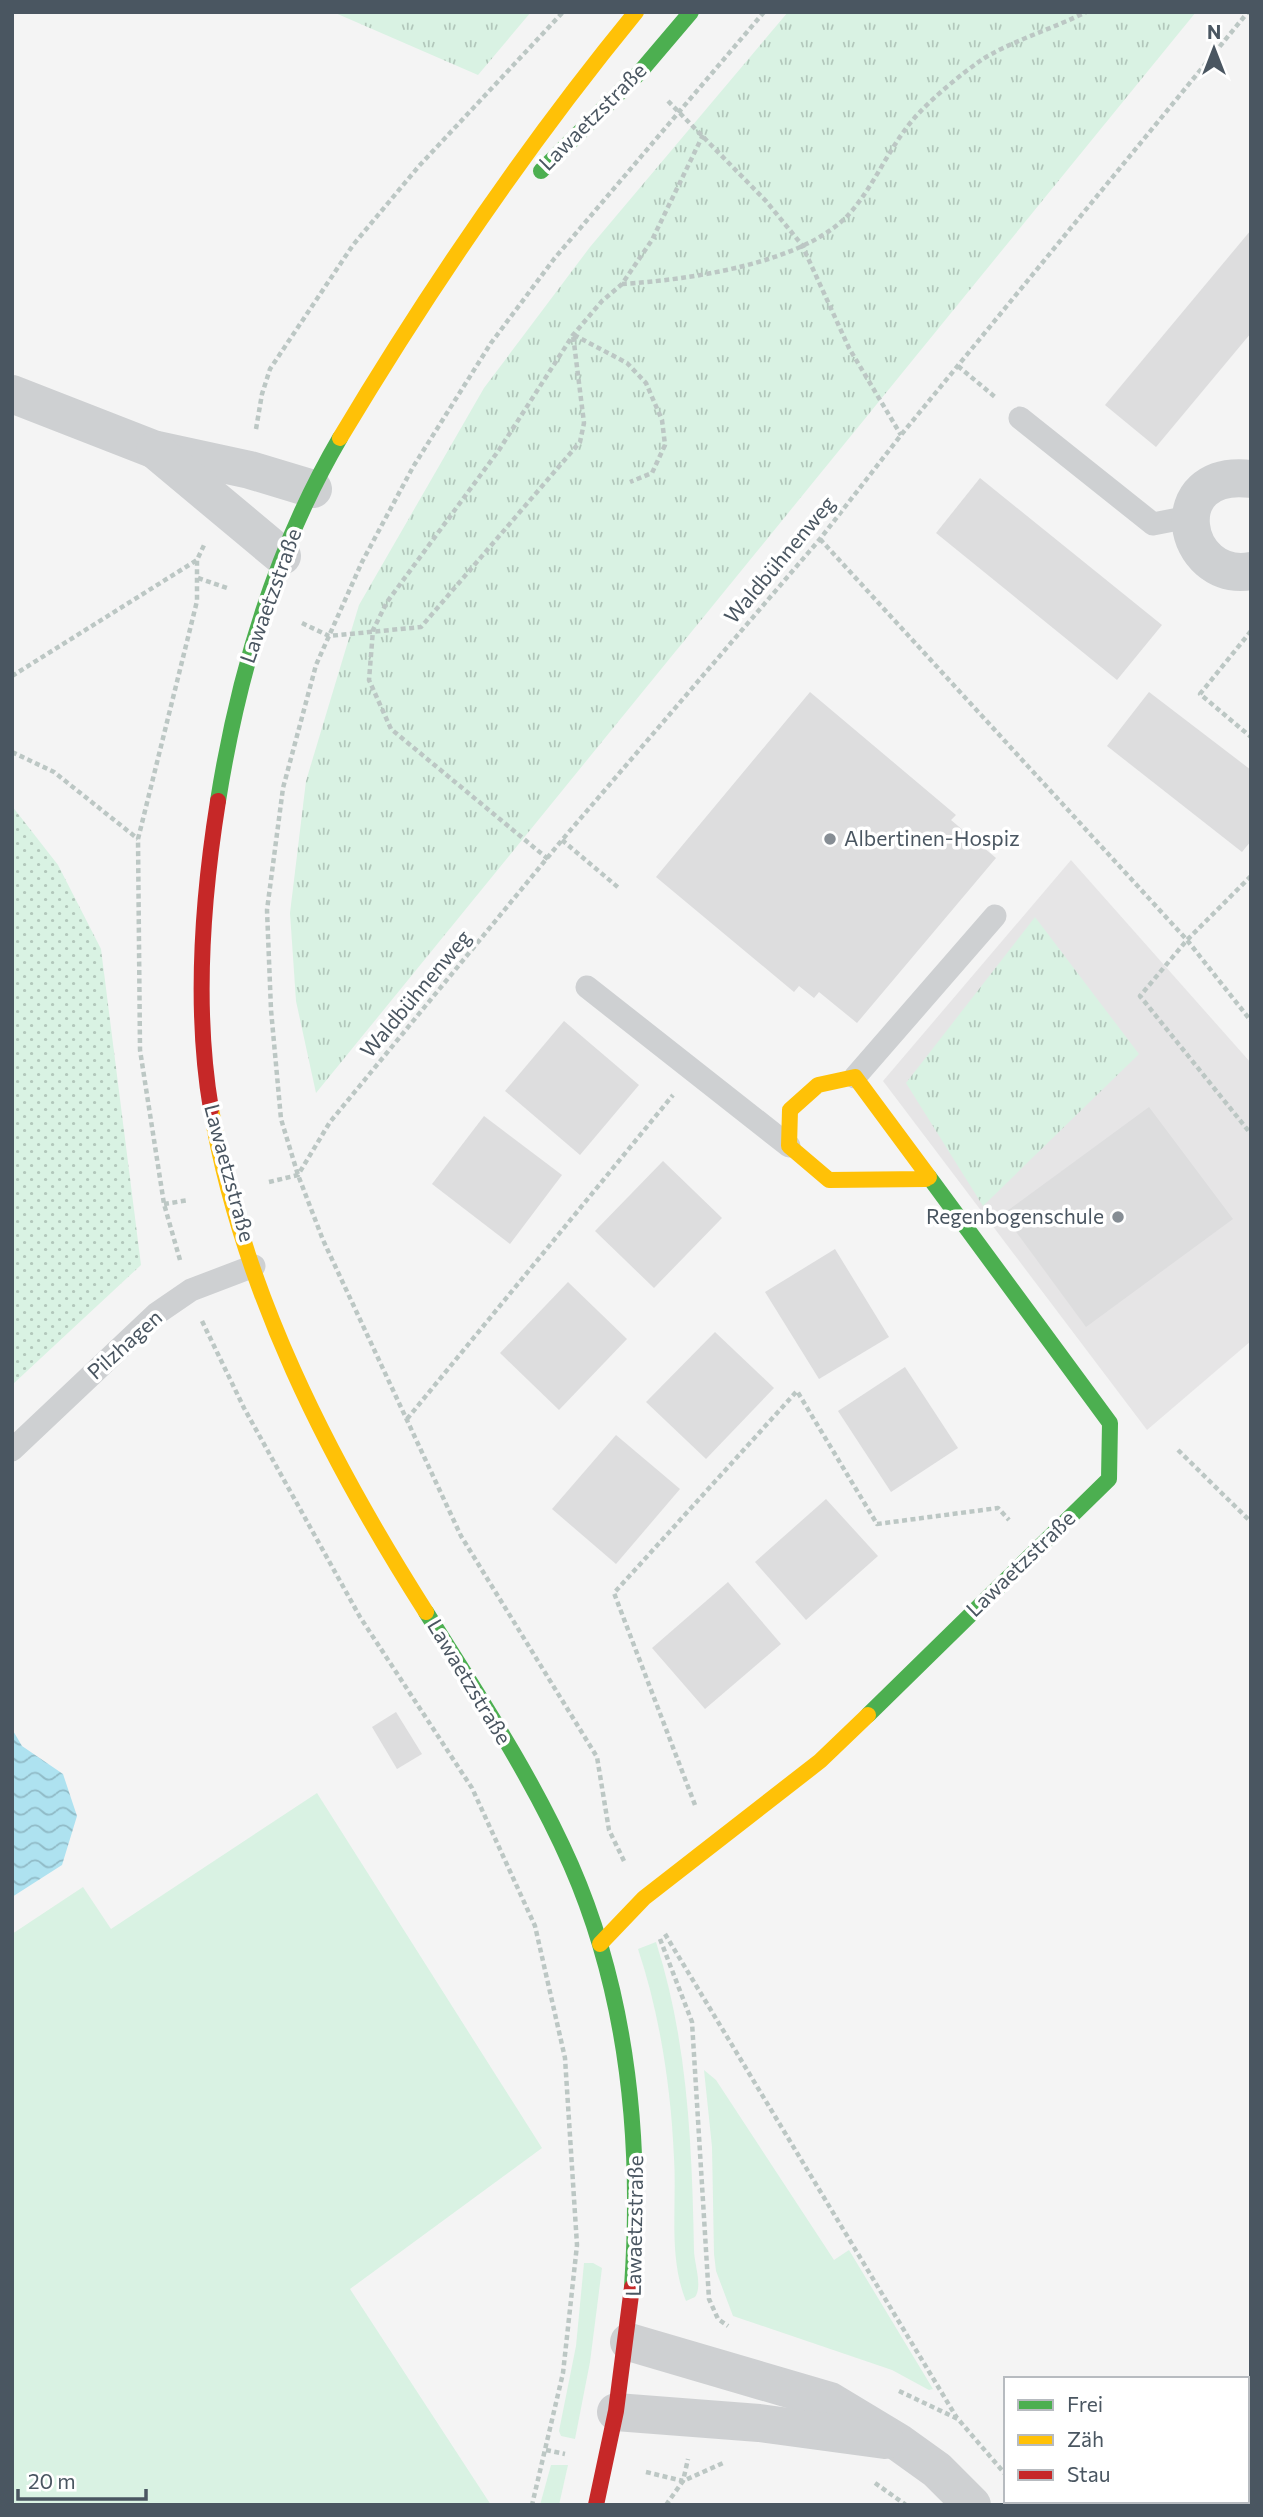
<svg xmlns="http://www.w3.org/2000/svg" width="1263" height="2517" font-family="Commissioner,sans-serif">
<defs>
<pattern id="park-tufts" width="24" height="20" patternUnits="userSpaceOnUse" patternTransform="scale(1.75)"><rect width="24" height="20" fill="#d9f2e3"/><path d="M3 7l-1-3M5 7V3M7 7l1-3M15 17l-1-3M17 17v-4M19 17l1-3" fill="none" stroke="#b2c7bb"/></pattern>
<pattern id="garden-dots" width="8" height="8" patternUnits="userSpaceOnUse" patternTransform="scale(1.75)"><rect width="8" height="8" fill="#d9f2e3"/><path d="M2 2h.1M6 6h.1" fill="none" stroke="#b2c7bb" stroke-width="1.8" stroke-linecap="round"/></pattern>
<pattern id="water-waves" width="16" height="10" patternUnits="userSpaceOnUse" patternTransform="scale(1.75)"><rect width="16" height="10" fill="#aee2f0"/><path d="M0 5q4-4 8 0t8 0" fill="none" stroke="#90bac6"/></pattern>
</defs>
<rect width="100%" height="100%" fill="#f4f4f4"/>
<!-- education -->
<path fill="#e6e5e6" d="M1071,860L1251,1063V1341L1147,1430L883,1081Z"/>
<!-- grass -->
<g fill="#d9f2e3">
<path d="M317,1793L542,2148L350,2289L491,2505H12V1934L83,1887L111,1929Z"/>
<path d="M656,1942C688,2042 692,2146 694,2250C694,2263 703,2286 695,2297L686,2301C668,2257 677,2205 674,2158C671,2088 660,2015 638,1949Z"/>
<path d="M704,2070L716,2080L834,2260L849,2250L933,2389L929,2390L892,2370L733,2316L716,2271L714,2254L712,2147Z"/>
<path d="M584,2263H593L602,2268L590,2362L575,2439L561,2436L559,2431L576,2346Z"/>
<path d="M551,2465H568L559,2505H540Z"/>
</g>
<!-- park -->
<g fill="url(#park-tufts)">
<path d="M333,12H531L478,75Z"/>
<path d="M788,12H1196L316,1093L296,1001L290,913L306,781L359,605L484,388L590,247Z"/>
<path d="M1035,917L1139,1054L983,1206L906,1083Z"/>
</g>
<!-- garden -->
<path fill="url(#garden-dots)" d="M12,806L58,865L101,949L141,1265L12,1385Z"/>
<!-- water -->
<path fill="url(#water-waves)" d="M12,1729L22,1746L63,1774L77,1816L62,1865L12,1897Z"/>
<!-- building -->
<g fill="#ddddde">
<path d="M1251,230V333L1156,447L1105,405Z"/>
<path d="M980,478L1162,625L1117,680L936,533Z"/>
<path d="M810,692L956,815L951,820L996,858L857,1023L819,992L814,998L799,986L794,992L656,877Z"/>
<path d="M1149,692L1251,770V841L1242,852L1107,746Z"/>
<path d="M564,1021L639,1085L580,1155L505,1091Z"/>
<path d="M1149,1107L1233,1219L1086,1327L1003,1214Z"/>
<path d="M484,1116L562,1175L510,1244L432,1184Z"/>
<path d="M663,1161L722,1218L654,1288L595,1231Z"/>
<path d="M835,1249L889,1337L819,1379L765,1292Z"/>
<path d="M568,1282L627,1339L559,1410L500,1353Z"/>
<path d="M715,1332L774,1388L706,1459L646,1402Z"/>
<path d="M905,1367L958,1448L891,1492L838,1411Z"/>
<path d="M616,1435L680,1489L616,1564L552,1509Z"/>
<path d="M826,1499L878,1556L806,1620L755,1562Z"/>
<path d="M728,1582L781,1644L705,1709L652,1648Z"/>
<path d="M396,1712L422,1754L397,1769L372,1727Z"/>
</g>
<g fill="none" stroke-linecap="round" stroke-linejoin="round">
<!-- path -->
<g stroke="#bcc7c4" stroke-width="4.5" stroke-dasharray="5 3.5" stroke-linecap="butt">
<path d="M668,101L766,201L802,245L849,348L901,435"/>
<path d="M622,284C686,280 805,264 850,213C877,182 891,142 919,113C936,95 960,75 980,61C1006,43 1055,28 1086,12"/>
<path d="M574,335L627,363L646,383L662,420L665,445L652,473L630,482"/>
<path d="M958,366L995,397"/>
<path d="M256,429L262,394L270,369L353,245L419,166L563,12"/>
<path d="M820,539L1187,940L1251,1021"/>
<path d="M198,578L227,588"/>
<path d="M302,623L329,636L421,627L580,442L584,423L573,335"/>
<path d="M1251,631L1200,694L1251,737"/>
<path d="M12,676L197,560"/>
<path d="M12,752L54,772L138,839"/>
<path d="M562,840L620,889"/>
<path d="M548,859L391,729L369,680L373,630L387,602L499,450L573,335L602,301L622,284L652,240L703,135"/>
<path d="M1251,876L1187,940L1140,996L1251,1134"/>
<path d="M269,1182L298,1175L330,1122L562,840L820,539L901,435L1248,12"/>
<path d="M164,1204L189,1200"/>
<path d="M180,1260L164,1204L140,1050L138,839L197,601V560L205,543"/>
<path d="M202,1321L244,1408L360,1617L472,1788L535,1926L565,2058L577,2245L563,2373L532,2505"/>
<path d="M407,1419L673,1095"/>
<path d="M1178,1450L1251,1522"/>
<path d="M695,1805L614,1593L797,1391L877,1524L998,1508L1009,1520"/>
<path d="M624,1861L609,1830L597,1757L461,1536L323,1240L298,1175L281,1119L271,1010L267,910L283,788L316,665L362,562L413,467L491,343L554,259L764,12"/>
<path d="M665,1934L957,2418"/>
<path d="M660,1939L692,2022L709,2299L718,2319L728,2326"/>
<path d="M899,2391L958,2419L1006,2475"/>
<path d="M546,2450L565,2454"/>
<path d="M646,2472L683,2481L723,2463"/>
<path d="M875,2483L906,2505"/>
<path d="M1247,2493L1251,2490"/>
<path d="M1023,2501L1026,2505"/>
<path d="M666,2505L683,2481L688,2459"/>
<path d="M1229,2505L1235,2501"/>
</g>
<!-- lane -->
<g stroke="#ced0d2" stroke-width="23">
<path d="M1020,418L1153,524L1189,517"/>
<path d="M587,987L789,1146"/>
<path d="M855,1077L995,916"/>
<path d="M12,1450L156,1314L191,1290L254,1266"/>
</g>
<!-- street -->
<g stroke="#ced0d2" stroke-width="38">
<path d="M12,394L153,449L250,470L313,489"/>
<path d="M155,450L282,556"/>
<path d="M1251,479C1161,468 1181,583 1251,571"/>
<path d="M629,2342L830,2401L898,2442L937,2470L972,2505"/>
<path d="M616,2412L759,2423L885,2440"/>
</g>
<!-- fast -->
<g stroke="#4caf50" stroke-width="16">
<path d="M541,171L640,72L691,12"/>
<path d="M218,801C238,675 275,549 340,438"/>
<path d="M426,1612C477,1694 532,1776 571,1865C629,1998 642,2144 632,2287"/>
<path d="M868,1715L1109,1479L1110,1423L929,1177"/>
</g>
<!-- slow -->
<g stroke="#ffc107" stroke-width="16">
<path d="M340,438C428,291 527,145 636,12"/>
<path d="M211,1109C242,1290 328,1458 426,1612"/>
<path d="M926,1179L829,1180L789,1146L790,1110L818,1085L855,1077L929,1177"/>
<path d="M600,1944L644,1898L820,1761L868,1715"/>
</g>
<!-- jam -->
<g stroke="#c62828" stroke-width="16">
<path d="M211,1109C194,1009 202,901 218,801"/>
<path d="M596,2505L616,2411L632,2287"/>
</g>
</g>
<!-- markers -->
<g fill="#868d94" stroke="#fff" stroke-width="2.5">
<circle cx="830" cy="839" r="7"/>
<circle cx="1118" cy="1217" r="7"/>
</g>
<g text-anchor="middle" stroke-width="7" stroke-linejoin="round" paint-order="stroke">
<!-- street labels -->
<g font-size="21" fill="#4a5661" stroke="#fff">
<text transform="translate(593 117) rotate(-45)" y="7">Lawaetzstraße</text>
<text transform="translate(780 560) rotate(-50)" y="7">Waldbühnenweg</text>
<text transform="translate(271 596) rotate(-70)" y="7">Lawaetzstraße</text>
<text transform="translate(416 994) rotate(-50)" y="7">Waldbühnenweg</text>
<text transform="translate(229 1173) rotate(75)" y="7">Lawaetzstraße</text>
<text transform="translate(125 1345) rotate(-42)" y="7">Pilzhagen</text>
<text transform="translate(1021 1564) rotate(-44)" y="7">Lawaetzstraße</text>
<text transform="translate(469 1682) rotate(59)" y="7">Lawaetzstraße</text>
<text transform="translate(635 2226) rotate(-89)" y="7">Lawaetzstraße</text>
</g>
<!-- poi labels -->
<g font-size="21" fill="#4a5661" stroke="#fff" text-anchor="start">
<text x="844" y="846">Albertinen-Hospiz</text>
<text x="1104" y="1224" text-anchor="end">Regenbogenschule</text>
</g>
</g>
<!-- border -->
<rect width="1263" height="2517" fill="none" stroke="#4a5661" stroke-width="28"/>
<!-- legend -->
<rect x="1004" y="2377" width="245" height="126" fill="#ffffff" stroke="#b7bbc0" stroke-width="2"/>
<rect x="1018" y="2400" width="35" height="10" fill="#4caf50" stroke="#b7bbc0" stroke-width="2"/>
<text x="1067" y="2412" font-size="21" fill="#4a5661">Frei</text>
<rect x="1018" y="2435" width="35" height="10" fill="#ffc107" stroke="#b7bbc0" stroke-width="2"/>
<text x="1067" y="2447" font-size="21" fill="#4a5661">Zäh</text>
<rect x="1018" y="2470" width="35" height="10" fill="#c62828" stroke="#b7bbc0" stroke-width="2"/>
<text x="1067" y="2482" font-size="21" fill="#4a5661">Stau</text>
<!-- north arrow -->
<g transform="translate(1214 49)" stroke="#ffffff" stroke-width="5" paint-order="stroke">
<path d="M0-5L12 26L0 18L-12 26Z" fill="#4a5661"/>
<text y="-10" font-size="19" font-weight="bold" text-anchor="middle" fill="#4a5661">N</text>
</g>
<!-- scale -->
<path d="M18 2489v10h128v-10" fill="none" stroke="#4a5661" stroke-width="3.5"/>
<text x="28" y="2489" font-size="21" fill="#4a5661" stroke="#ffffff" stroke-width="5" paint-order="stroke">20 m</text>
</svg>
